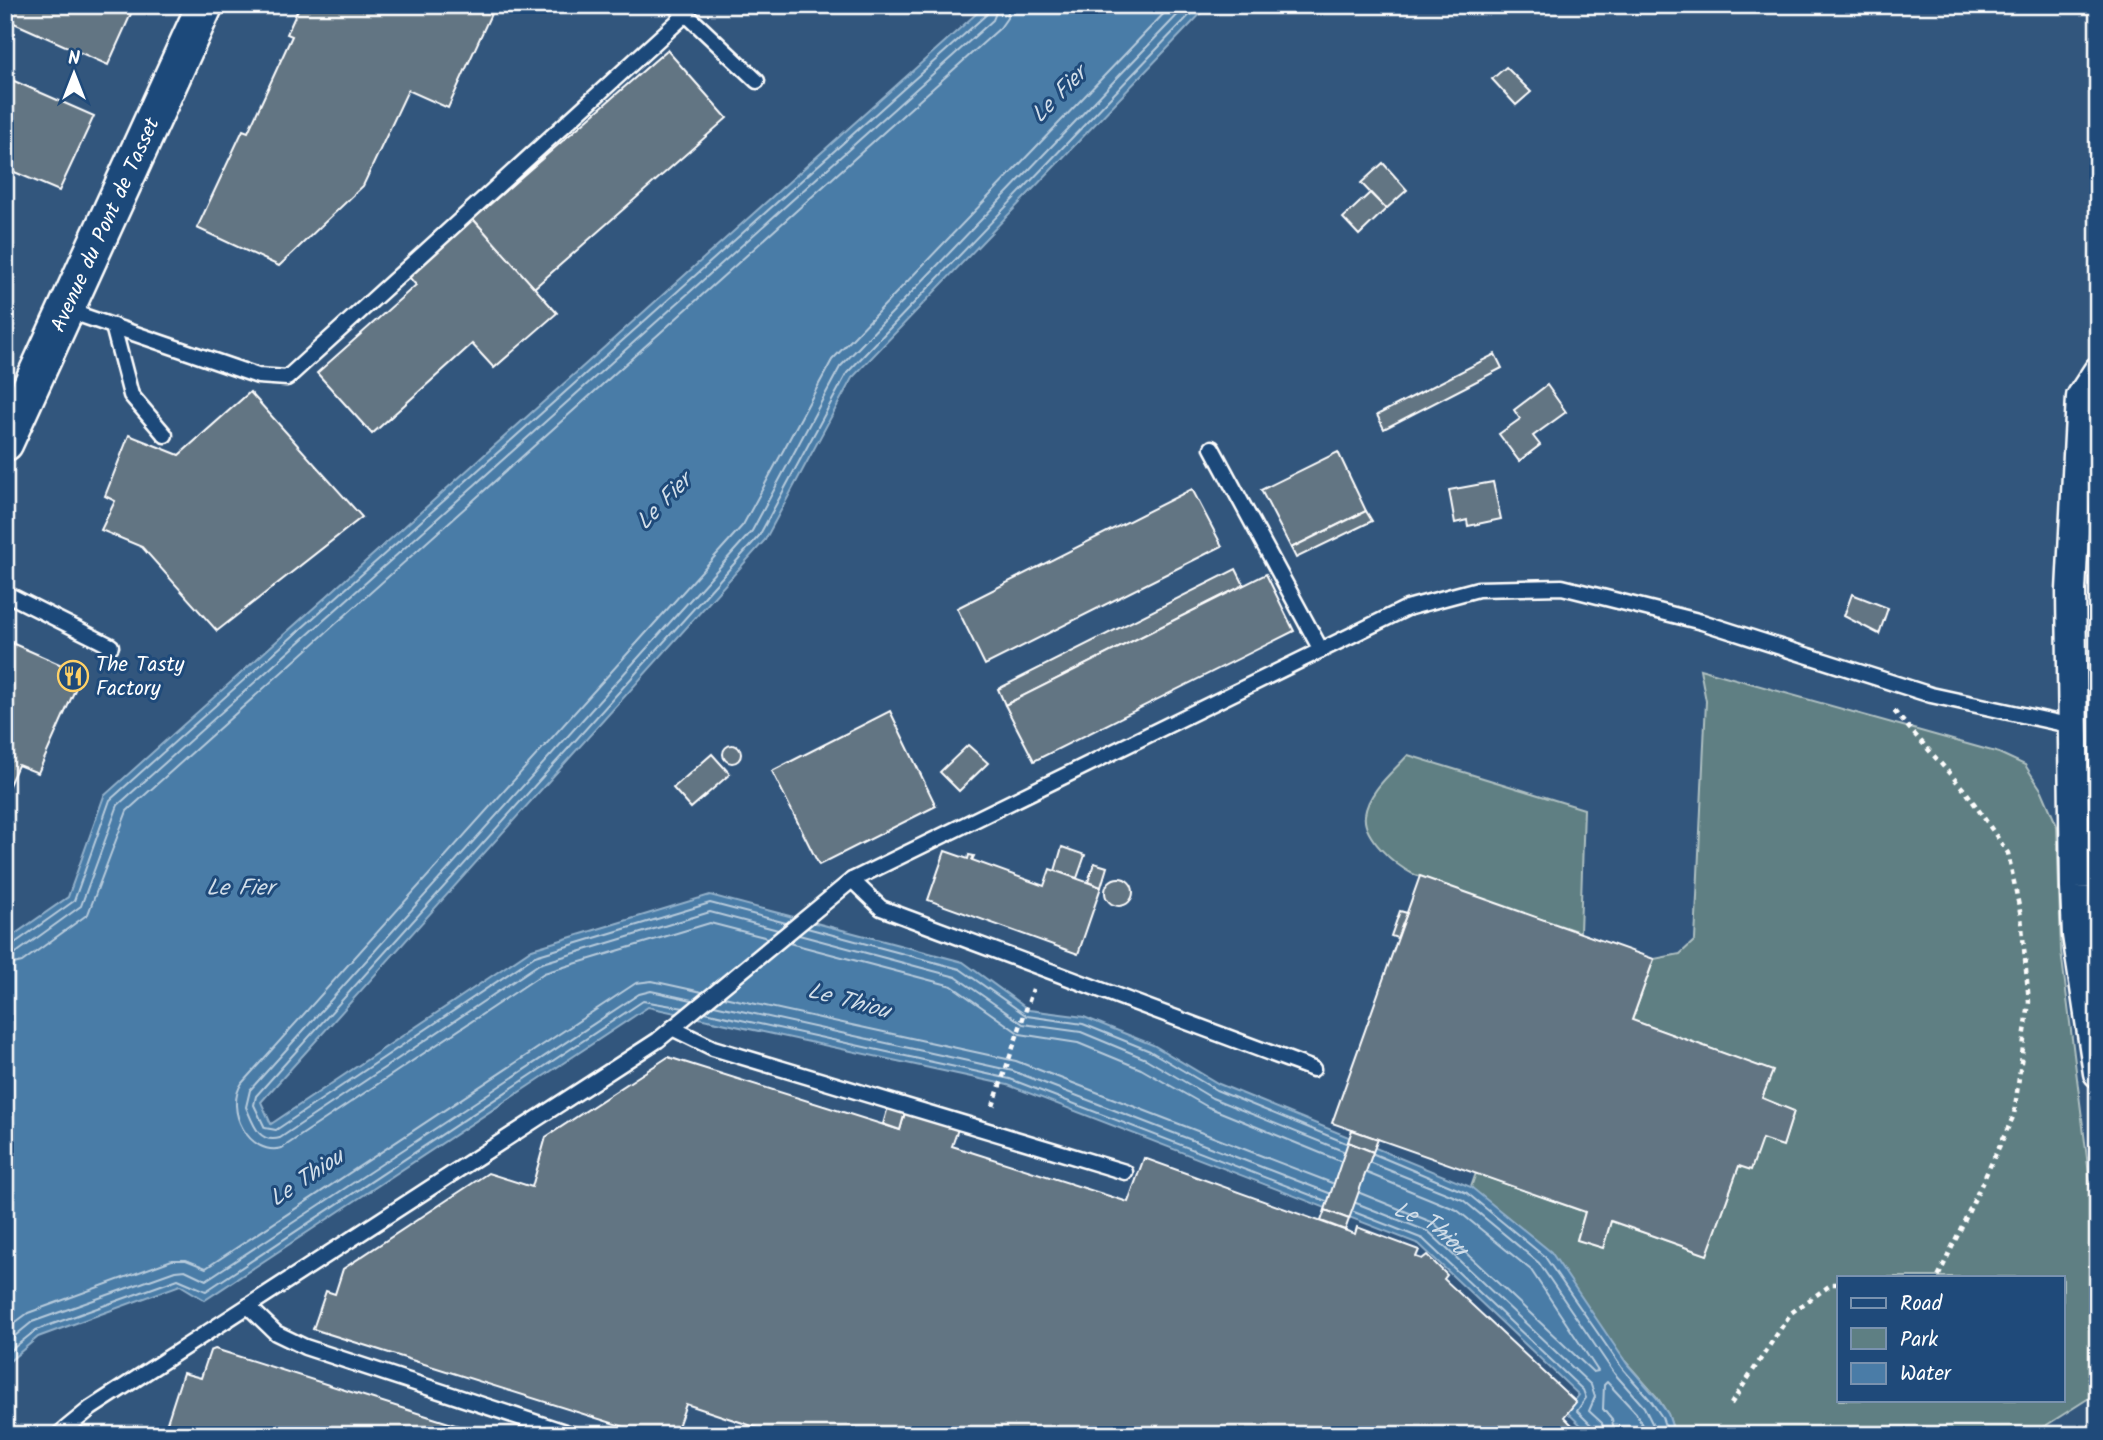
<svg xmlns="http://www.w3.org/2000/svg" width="2103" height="1440" font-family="Kalam,sans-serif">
<rect width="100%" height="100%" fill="#1f4a7a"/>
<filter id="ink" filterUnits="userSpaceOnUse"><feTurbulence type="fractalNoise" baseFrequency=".0143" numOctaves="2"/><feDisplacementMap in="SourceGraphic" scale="14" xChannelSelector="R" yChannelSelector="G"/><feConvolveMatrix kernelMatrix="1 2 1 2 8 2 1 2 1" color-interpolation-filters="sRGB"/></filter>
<g filter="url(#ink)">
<!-- built -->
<path fill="#33577d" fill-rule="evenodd" d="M5,5H2098V395L2093,397L2058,590L2098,1073V1435H5ZM1839,1277H2063V1400H1839Z"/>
<!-- green -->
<g fill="#5e7f83" stroke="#aebfc1" stroke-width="2" fill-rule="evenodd">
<path d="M1700,669L1999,753L2025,765L2042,791L2057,826L2061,951L2098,1246V1387L2089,1398L2031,1435H1675L1668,1414L1657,1397L1471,1187L1476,1173L1585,1212L1577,1239L1603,1248L1611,1221L1707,1255L1739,1166L1762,1139L1783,1145L1794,1111L1762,1098L1772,1071L1632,1020L1654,959L1680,954L1695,940L1706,701ZM1839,1277H2063V1400H1839Z"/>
<path d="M1408,755L1584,809L1580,932C1525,913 1466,897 1413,874C1395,865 1362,837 1365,815C1368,791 1393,772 1408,755Z"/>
</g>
<!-- water -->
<path fill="#4a7ca7" stroke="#92b0ca" stroke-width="2" d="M986,5H1209L852,378L765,540L261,1102L271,1124L532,949L710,895L963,962L1029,1010L1084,1017L1153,1045L1219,1084L1471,1187L1551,1252L1627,1364L1656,1397L1668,1414L1675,1435H1591L1566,1411L1579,1395L1419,1244L1008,1085L648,1007L205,1300L180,1285L38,1337L5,1365V941L68,897L104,796Z"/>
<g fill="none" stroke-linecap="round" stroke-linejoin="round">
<!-- shore -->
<g stroke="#b7cbdc" stroke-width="2">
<path d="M786,923L710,903L535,956L276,1130L265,1128L254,1105L256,1096L759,536L847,373L1199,5"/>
<path d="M807,928L960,969L1027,1016L1083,1024L1150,1051L1216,1090L1346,1143"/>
<path d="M778,930L710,912L539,964L280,1138C258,1144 253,1123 246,1107L250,1090L752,531L840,367L1187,5"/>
<path d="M799,935L956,977L1023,1024L1081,1032L1146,1059L1212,1098L1343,1151"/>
<path d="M768,938L710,923L544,973L282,1148C249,1157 224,1109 242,1083L743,525L832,360L1172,5"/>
<path d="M789,943L952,986L1020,1034L1078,1043L1141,1069L1208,1107L1340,1161"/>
<path d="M5,946L12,945L74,901L110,800L987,14L990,5"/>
<path d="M5,955L16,953L81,906L118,805L993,20L999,5"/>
<path d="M5,966L22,962L88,914L127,811L1000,28L1007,18L1009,5"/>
<path d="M724,997L1016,1061L1332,1183"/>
<path d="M714,1005L1013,1071L1329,1193"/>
<path d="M705,1012L1010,1079L1326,1201"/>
<path d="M1374,1154L1467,1193L1545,1257L1622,1368L1651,1401L1662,1417L1668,1435"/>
<path d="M1371,1163L1463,1200L1539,1263L1614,1373L1644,1407L1658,1435"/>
<path id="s1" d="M1360,1193L1434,1223L1593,1372L1598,1371L1531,1270L1457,1210L1367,1173"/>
<path d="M1356,1203L1429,1232L1591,1385L1595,1397L1589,1411L1602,1423L1604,1435"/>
<path d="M1354,1212L1423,1239L1583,1390L1586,1398L1577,1411L1594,1428L1595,1435"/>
<path d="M5,1330L28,1313L172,1260H186L206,1268L636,983L652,981L702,992"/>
<path d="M5,1344L32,1322L175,1271L185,1270L206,1280L639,994L651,991L692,1000"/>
<path d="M5,1355L36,1330L178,1279L206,1291L643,1001L684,1008"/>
<path d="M1615,1435L1612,1420L1603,1409L1604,1385L1607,1382L1636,1413L1647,1435"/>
</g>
</g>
<!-- building -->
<g fill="#627483" stroke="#fff" stroke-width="2">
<path d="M5,5H135L108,65L5,19Z"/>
<path d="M300,5H495L448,108L408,90L363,186L279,266L197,228L243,130L248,132L269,86L292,36L287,34Z"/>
<path d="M667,50L727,118L534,288L473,219Z"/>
<path d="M1506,67L1531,92L1516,105L1492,79Z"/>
<path d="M5,77L94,116L59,191L5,168Z"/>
<path d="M1383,163L1407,190L1386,209L1361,183Z"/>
<path d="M1370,193L1386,209L1359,235L1343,218Z"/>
<path d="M473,219L557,313L494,368L472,344L372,434L317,373L416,285L409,277Z"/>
<path d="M1495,354L1502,368L1384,429L1377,415Z"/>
<path d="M1547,385L1566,412L1533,436L1540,445L1519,461L1499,434L1520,419L1514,410Z"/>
<path d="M250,392L362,517L217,631L142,547L101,530L115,501L105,496L129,435L179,455Z"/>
<path d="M1338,452L1366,511L1291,548L1261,490Z"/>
<path d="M1493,482L1501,519L1468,526L1467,520L1455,523L1449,490Z"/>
<path d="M1192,489L1222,546L985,665L957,608Z"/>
<path d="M1366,511L1372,521L1296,558L1291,548Z"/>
<path d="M1236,569L1244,585L1005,705L998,689Z"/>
<path d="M1266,574L1294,631L1034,761L1005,705Z"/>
<path d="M1852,594L1888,608L1879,634L1844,616Z"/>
<path d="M5,640L82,674L38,773L18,765L5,794Z"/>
<path d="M890,711L936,806L819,865L772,771Z"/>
<path d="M968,745L988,763L959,791L940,772Z"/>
<circle cx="732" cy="754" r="9"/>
<path d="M712,754L730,774L691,808L673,788Z"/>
<path d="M1062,847L1085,855L1077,878L1055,871Z"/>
<path d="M945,851L968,859L969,855L974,856L972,860L1044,886L1050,869L1101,887L1078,954L928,900Z"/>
<path d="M1094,863L1107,867L1101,887L1088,882Z"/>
<path d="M1420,876L1654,959L1632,1020L1773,1071L1762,1098L1794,1111L1783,1146L1762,1139L1751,1170L1739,1166L1707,1255L1611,1221L1603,1248L1577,1240L1585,1212L1332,1123Z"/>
<circle cx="1119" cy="892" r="14"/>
<path d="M1400,911L1407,913L1397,938L1391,936Z"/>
<path d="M668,1057L900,1130L905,1112L958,1129L952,1146L1128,1202L1144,1158L1355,1234L1357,1227L1419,1250L1416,1257L1422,1259L1427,1255L1447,1275L1444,1279L1576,1402L1564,1417L1582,1435H779L686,1404L675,1435H650L313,1329L326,1291L335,1294L343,1269L488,1173L532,1187L546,1137Z"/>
<path d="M888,1107L905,1112L900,1130L883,1124Z"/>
<path d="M1352,1130L1378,1139L1373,1152L1348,1142Z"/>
<path d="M1348,1142L1373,1152L1349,1219L1325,1210Z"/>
<path d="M1325,1210L1349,1219L1345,1230L1321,1221Z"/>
<path d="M215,1349L487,1435H163L183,1373L201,1378L210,1351Z"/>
</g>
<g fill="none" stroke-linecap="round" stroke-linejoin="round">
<!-- service casing -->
<g stroke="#fff" stroke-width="19">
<g id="service">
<path d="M673,5L686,14L757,81"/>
<path d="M66,310L258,376L287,378L686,14"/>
<path d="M113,326L131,395L165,435"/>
<path d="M1212,448L1321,650"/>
<path d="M5,593L111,646"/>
<path d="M852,880L881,908L1313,1069"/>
<path d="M672,1028L713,1048L1125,1172"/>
<path d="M248,1306L276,1333L305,1347L574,1435"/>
<path d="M58,1435L91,1408L658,1040L852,880L1407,608L1478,589L1562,587L1702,622L1931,695L2073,726"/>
</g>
</g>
<!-- minor casing -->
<g stroke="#fff" stroke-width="33">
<path id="minor" d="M2098,371L2081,397L2071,591L2075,888L2077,935L2098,1073"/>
</g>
<!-- tertiary casing -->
<g stroke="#fff" stroke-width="40">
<g id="tertiary">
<path id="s2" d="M5,443L205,5"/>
</g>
</g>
<!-- path -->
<g stroke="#fff" stroke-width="4.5" stroke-dasharray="5 5" stroke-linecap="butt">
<path d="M1894,711L1967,793L2008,853L2021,916L2029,1002L2014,1115L1938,1277"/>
<path d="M993,1106L1033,989"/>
<path d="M1731,1404L1791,1313L1832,1284H1839"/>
</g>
<!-- service -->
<use href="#service" stroke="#1f4a7a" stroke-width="14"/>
<!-- minor -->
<use href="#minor" stroke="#1f4a7a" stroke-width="28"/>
<!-- tertiary -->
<use href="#tertiary" stroke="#1f4a7a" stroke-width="35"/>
</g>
</g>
<!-- icons -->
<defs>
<g id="restaurant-ring" transform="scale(1.575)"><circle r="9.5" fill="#1f4a7a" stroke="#ffd166" stroke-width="1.5"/><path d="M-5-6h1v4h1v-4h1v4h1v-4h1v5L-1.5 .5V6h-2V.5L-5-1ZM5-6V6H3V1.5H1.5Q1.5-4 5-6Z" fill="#ffd166"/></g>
</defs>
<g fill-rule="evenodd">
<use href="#restaurant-ring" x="73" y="676"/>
</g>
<g text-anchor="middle" stroke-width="6" stroke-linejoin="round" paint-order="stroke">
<!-- street labels -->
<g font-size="21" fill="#fff" stroke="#1f4a7a">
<text dy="7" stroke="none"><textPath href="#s2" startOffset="240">Avenue du Pont de Tasset</textPath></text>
</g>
<!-- poi labels -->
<g font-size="21" fill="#fff" stroke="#1f4a7a" text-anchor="start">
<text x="96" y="671">The Tasty<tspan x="96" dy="24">Factory</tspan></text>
</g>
<!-- water labels -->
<g font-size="23" font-style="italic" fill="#d2dee9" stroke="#1f4a7a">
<text transform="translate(1058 94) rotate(-46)" y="8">Le Fier</text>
<text transform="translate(663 501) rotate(-46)" y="8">Le Fier</text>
<text x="240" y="895">Le Fier</text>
<text transform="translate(849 1000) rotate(15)" y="8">Le Thiou</text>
<text transform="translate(306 1177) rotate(-34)" y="8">Le Thiou</text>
<text dy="8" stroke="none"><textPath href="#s1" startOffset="80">Le Thiou</textPath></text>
</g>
</g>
<!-- margin -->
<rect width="2103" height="1440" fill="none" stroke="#1f4a7a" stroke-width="28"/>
<rect x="14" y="14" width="2075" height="1412" fill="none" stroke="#fff" stroke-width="2.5" filter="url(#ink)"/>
<!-- legend -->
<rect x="1837" y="1276" width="228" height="126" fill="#1f4a7a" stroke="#7992af" stroke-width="2"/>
<rect x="1851" y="1298" width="35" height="10" fill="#1f4a7a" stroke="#7992af" stroke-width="2"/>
<text x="1900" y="1310" font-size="21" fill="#ffffff">Road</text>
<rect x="1851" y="1328" width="35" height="21" fill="#5e7f83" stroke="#7992af" stroke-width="2"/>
<text x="1900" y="1346" font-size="21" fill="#ffffff">Park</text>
<rect x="1851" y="1363" width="35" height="21" fill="#4a7ca7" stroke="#7992af" stroke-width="2"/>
<text x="1900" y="1380" font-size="21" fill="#ffffff">Water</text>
<!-- north arrow -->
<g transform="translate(74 74)" stroke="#1f4a7a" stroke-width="5" paint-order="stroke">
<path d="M0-5L12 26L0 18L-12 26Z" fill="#ffffff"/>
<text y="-10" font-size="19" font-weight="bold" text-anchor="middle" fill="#ffffff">N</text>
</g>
</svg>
